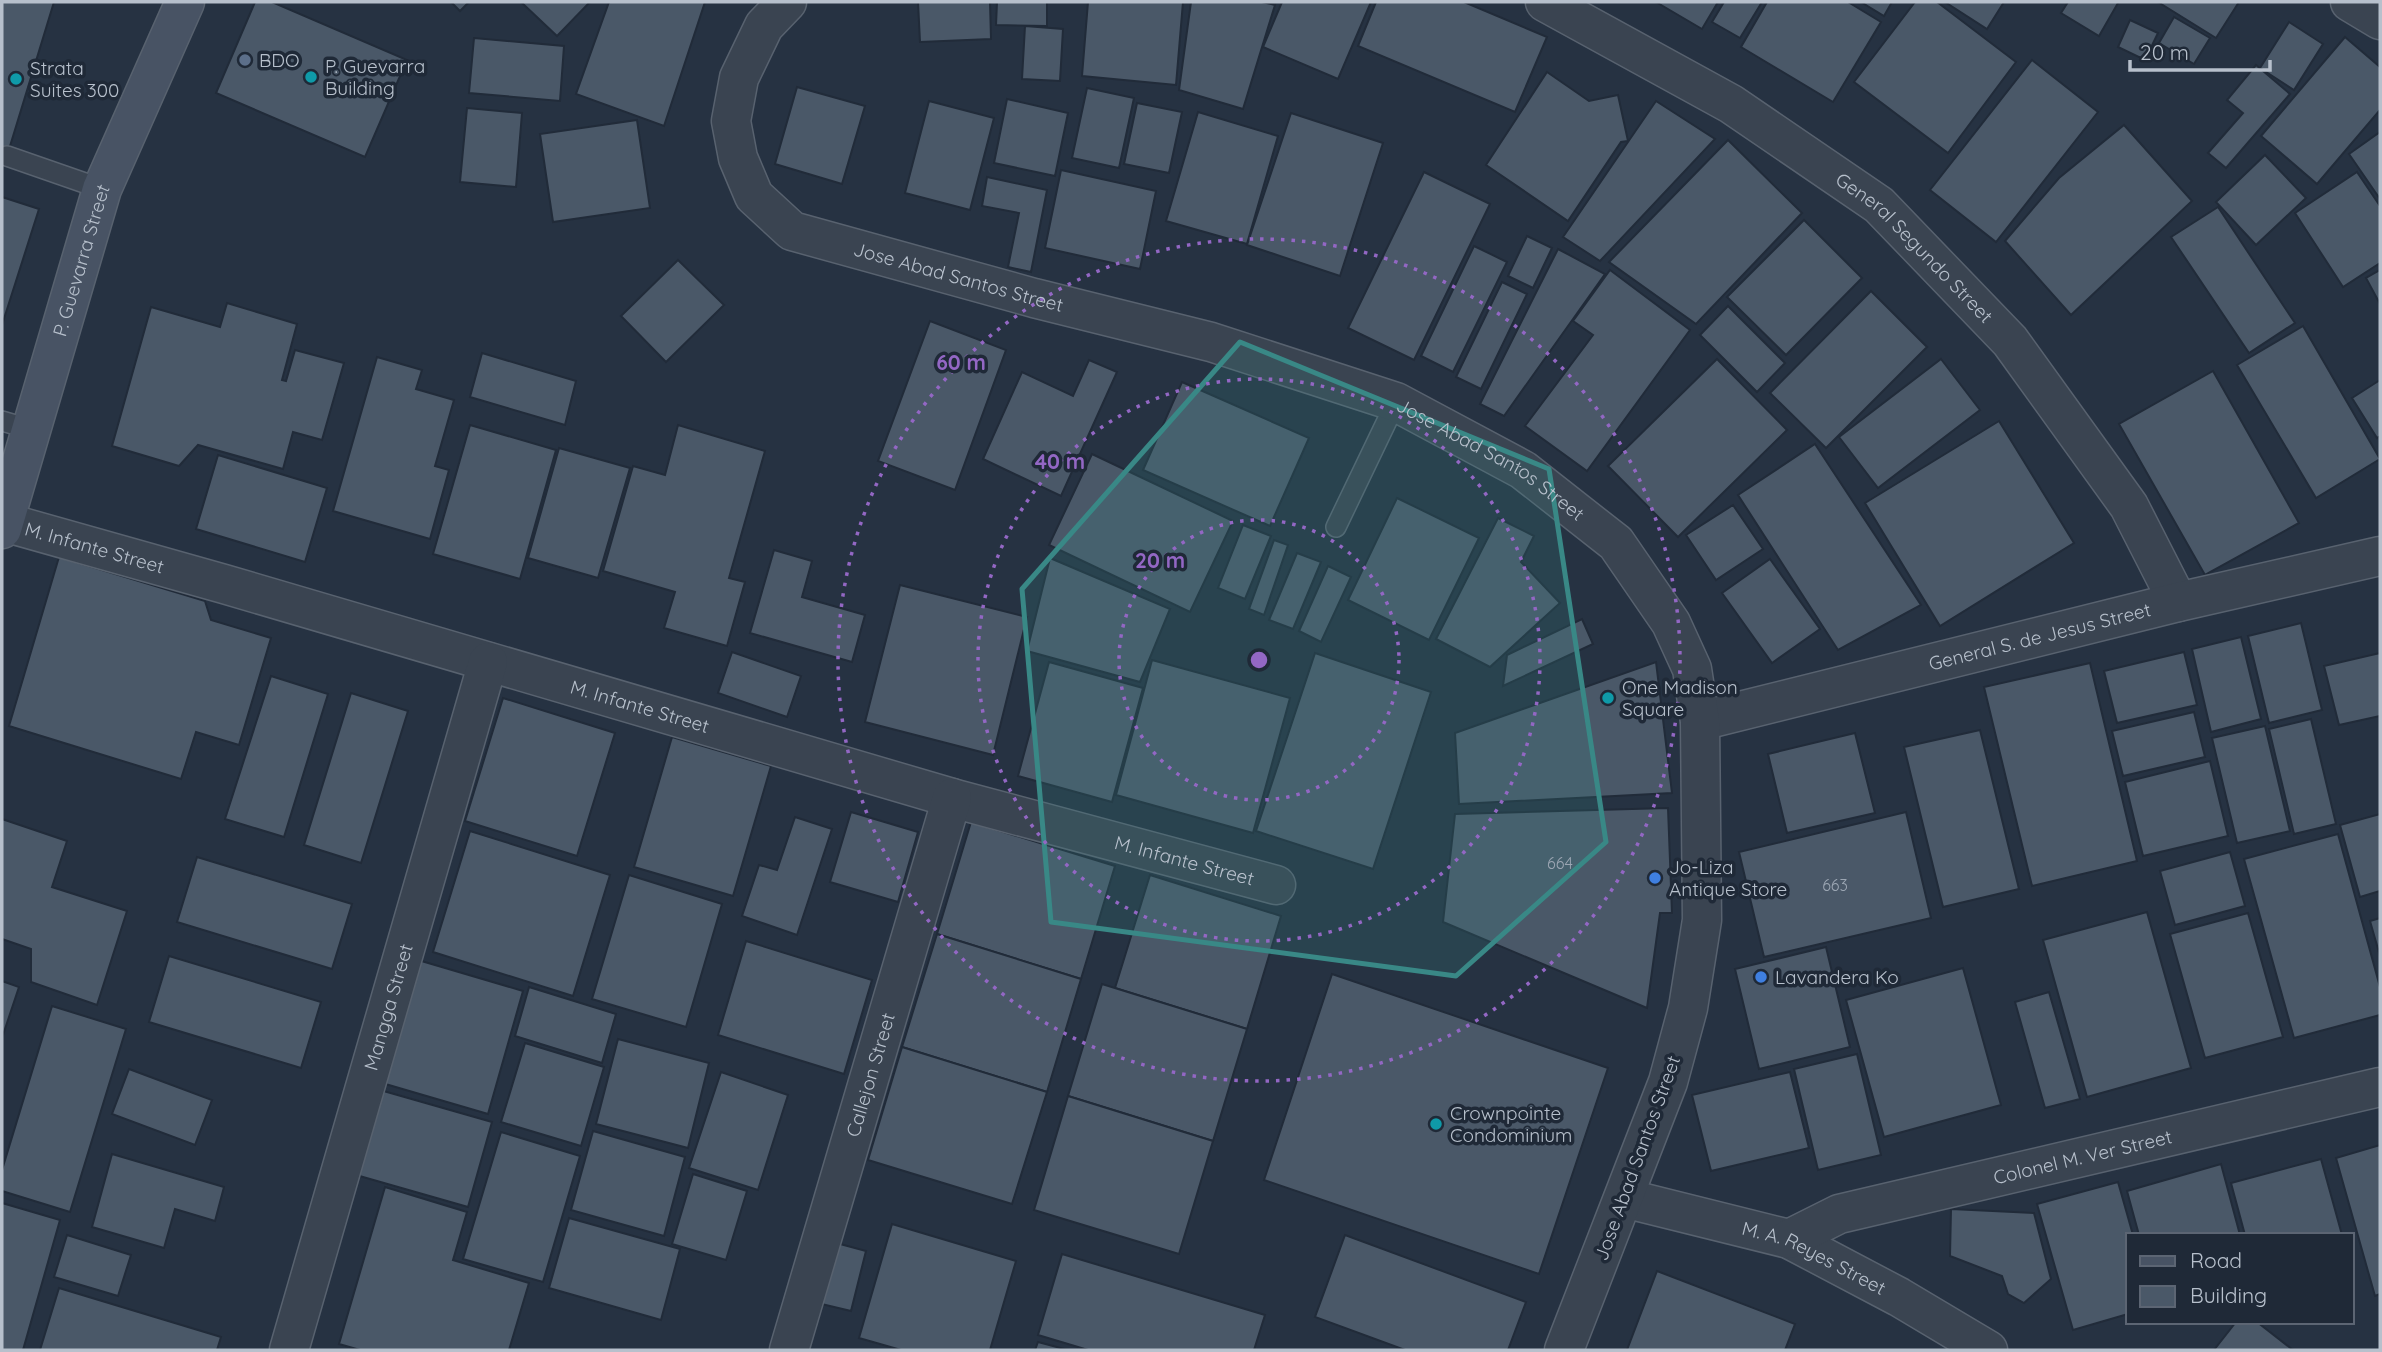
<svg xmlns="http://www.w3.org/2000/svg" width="2382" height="1352" font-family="Quicksand,sans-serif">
<rect width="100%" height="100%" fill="#263242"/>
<!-- building -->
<g fill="#4a5868" stroke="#212b39" stroke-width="2">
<path d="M2,2H54L7,156L2,163Z"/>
<path d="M255,2H272L407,60L365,157L216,93Z"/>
<path d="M451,2H469L460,11Z"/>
<path d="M521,2H590L557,36Z"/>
<path d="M609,2H705L664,126L576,94Z"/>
<path d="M918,2H990L991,39L920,42Z"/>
<path d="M997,2H1047V26L996,25Z"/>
<path d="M1088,2H1183L1176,85L1082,76Z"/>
<path d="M1191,2H1262L1275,5L1243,109L1179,90Z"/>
<path d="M1282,2H1371L1338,79L1263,47Z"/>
<path d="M1376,2H1464L1547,37L1515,112L1358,46Z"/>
<path d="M1656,2H1718L1702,29Z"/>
<path d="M1724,2H1762L1740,38L1712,22Z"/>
<path d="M1767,2H1848L1881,22L1833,102L1741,47Z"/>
<path d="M1861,2H1892L1884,16Z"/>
<path d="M1915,2H1937L2016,62L1948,153L1854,82Z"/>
<path d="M1945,2H2004L1987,29Z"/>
<path d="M2068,2H2117L2118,3L2099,36L2061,13Z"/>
<path d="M2158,2H2239L2216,38Z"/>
<path d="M2174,17L2210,38L2194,64L2159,43Z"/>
<path d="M2130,20L2158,33L2145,60L2118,47Z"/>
<path d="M2289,22L2323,44L2294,90L2260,68Z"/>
<path d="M1025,26L1063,29L1060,81L1022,79Z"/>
<path d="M2345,37L2380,67V110L2317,184L2261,136Z"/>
<path d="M474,38L564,46L560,101L469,93Z"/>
<path d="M2032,60L2098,112L1996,242L1930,190Z"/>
<path d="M2256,65L2290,94L2226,168L2208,153L2243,113L2227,100Z"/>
<path d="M1547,72L1589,101L1618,95L1628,141L1621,142L1568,221L1486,165Z"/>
<path d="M797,87L865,106L842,184L775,164Z"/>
<path d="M1087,88L1134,98L1119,168L1072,158Z"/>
<path d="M1007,99L1068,113L1055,176L994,163Z"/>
<path d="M929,101L994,118L970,210L905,193Z"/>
<path d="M1656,101L1715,139L1600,261L1563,237Z"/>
<path d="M1137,103L1182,112L1169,173L1124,164Z"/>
<path d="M467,108L522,113L516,187L460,182Z"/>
<path d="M1198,112L1278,136L1247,244L1166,221Z"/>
<path d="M1291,113L1383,143L1340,276L1247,245Z"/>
<path d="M637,120L650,208L553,222L540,134Z"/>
<path d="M2124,125L2192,201L2071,315L2005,241L2059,178Z"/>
<path d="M2380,132V199L2349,154Z"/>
<path d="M1728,140L1802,213L1696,324L1609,262Z"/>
<path d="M2265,155L2306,198L2256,245L2216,202Z"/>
<path d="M1061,170L1156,191L1140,269L1045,248Z"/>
<path d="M1424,172L1490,204L1414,360L1348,328Z"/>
<path d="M2357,172L2380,206V263L2343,287L2295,213Z"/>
<path d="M987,177L1047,190L1031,272L1008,267L1019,213L982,206Z"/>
<path d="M2,197L39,209L2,325Z"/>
<path d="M2218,207L2295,323L2249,353L2171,237Z"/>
<path d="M1804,220L1862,278L1786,355L1727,297Z"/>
<path d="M1527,236L1552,248L1533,288L1508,276Z"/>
<path d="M1474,246L1507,262L1453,372L1421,356Z"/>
<path d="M1558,249L1605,274L1504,416L1480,404Z"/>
<path d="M678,260L724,305L666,362L621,316Z"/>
<path d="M1610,270L1690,330L1587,471L1525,426L1593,335L1573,321Z"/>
<path d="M2380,270V304L2366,278Z"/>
<path d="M1502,282L1527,294L1481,389L1456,377Z"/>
<path d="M1871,291L1927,347L1826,448L1770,393Z"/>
<path d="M227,303L297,324L282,380L286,381L295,350L344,363L322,440L293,432L283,469L198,445L179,466L112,446L151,307L220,327Z"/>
<path d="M1728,306L1785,363L1757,392L1700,335Z"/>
<path d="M930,321L1006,350L955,490L878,461Z"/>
<path d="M2303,326L2380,459L2316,498L2237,365Z"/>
<path d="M482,353L576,381L565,425L470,397Z"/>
<path d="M377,357L422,370L416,389L454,400L435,466L449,470L430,539L333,511Z"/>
<path d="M1717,359L1787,430L1678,537L1608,466Z"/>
<path d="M1941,359L1980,410L1878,488L1839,437Z"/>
<path d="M1089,360L1117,372L1061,496L983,459L1022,372L1073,396Z"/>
<path d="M2213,371L2299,523L2205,575L2119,424Z"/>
<path d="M2380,380V436L2377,438L2352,398Z"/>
<path d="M1182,382L1309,438L1270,526L1143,470Z"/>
<path d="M1999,421L2074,543L1940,626L1865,503Z"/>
<path d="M470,425L556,450L520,579L433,554Z"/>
<path d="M678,425L765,451L729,578L745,582L727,646L664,628L675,592L603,571L633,466L665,475Z"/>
<path d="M1815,444L1921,605L1838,650L1738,495Z"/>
<path d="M559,448L630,468L598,578L528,558Z"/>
<path d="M1092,454L1233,521L1190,612L1049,545Z"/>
<path d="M218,455L327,488L305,562L196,529Z"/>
<path d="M1397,498L1479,538L1429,640L1348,600Z"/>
<path d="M1733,505L1763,549L1716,580L1686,535Z"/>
<path d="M1498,518L1534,536L1521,562L1560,603L1490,667L1436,639Z"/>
<path d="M1243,525L1271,536L1245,599L1218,588Z"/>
<path d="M1274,540L1288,545L1264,615L1249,609Z"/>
<path d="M774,550L812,561L802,597L865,615L852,662L750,633Z"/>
<path d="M1297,553L1321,562L1293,629L1269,620Z"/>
<path d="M59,557L205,601L211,620L271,638L239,745L196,732L181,779L9,726Z"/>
<path d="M1050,558L1170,609L1140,682L1027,651Z"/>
<path d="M1770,559L1820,629L1772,663L1722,593Z"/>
<path d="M1328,566L1351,577L1321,642L1299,631Z"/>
<path d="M900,585L1027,617L993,755L865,722Z"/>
<path d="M1582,619L1593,644L1503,686L1507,655Z"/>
<path d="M2301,623L2322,710L2269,723L2248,636Z"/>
<path d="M2241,637L2261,719L2211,732L2192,649Z"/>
<path d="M732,652L801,676L787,717L718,693Z"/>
<path d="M2184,652L2197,705L2117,723L2104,671Z"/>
<path d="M1315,653L1431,692L1373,869L1256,831Z"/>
<path d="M2380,653V716L2339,725L2324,666Z"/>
<path d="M1152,660L1290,698L1253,833L1116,795Z"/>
<path d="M1049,662L1143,688L1112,802L1018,776Z"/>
<path d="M1656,662L1672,793L1459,804L1455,733Z"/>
<path d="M2090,663L2137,861L2032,886L1984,687Z"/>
<path d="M271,676L328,694L284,837L225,819Z"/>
<path d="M351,693L408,711L361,863L304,845Z"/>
<path d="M503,698L615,733L577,856L465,821Z"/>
<path d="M2194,712L2205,757L2123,776L2112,731Z"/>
<path d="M2311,719L2336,824L2294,834L2269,729Z"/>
<path d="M2265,726L2290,831L2237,843L2212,738Z"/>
<path d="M1980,730L2019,889L1943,907L1904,747Z"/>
<path d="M1855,733L1875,813L1787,833L1768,754Z"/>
<path d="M672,737L771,766L733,896L634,867Z"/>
<path d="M2210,761L2228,836L2143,856L2125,782Z"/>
<path d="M1668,808L1672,913H1660L1647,1008L1443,922L1455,814Z"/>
<path d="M851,812L918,832L898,902L830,882Z"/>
<path d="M1906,812L1931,918L1764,957L1739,852Z"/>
<path d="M2380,814V891L2360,897L2340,825Z"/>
<path d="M795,817L832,829L797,935L742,916L759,865L777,870Z"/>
<path d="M2,819L67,841L52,887L127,911L97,1005L31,982V949L2,939Z"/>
<path d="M971,822L1115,866L1081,979L937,934Z"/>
<path d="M470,831L610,875L573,996L433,952Z"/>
<path d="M2338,834L2380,987V1015L2294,1038L2244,859Z"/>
<path d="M2230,852L2245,906L2175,925L2160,871Z"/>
<path d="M197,857L352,904L332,969L177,922Z"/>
<path d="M629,875L722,904L686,1027L592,999Z"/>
<path d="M1150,875L1281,916L1247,1029L1115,988Z"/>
<path d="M2147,912L2191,1068L2087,1097L2043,940Z"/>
<path d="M2248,913L2283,1037L2205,1058L2170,934Z"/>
<path d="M2380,918V956L2370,921Z"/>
<path d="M937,934L1081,979L1047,1092L902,1047Z"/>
<path d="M746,941L872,980L844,1074L718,1035Z"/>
<path d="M1826,947L1850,1047L1759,1069L1735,969Z"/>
<path d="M169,956L321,1002L301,1068L149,1022Z"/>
<path d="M418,960L523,991L488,1114L382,1083Z"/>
<path d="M1963,968L2001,1105L1884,1137L1846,1000Z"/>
<path d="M1332,974L1608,1068L1539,1274L1264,1180Z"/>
<path d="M2,981L19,987L2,1038Z"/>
<path d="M1102,984L1247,1029L1213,1141L1068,1096Z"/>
<path d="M529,987L616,1014L602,1063L515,1036Z"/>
<path d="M2049,992L2080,1099L2045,1108L2015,1002Z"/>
<path d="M52,1006L126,1029L70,1212L2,1191V1170Z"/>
<path d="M618,1039L709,1063L688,1148L596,1124Z"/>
<path d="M525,1043L604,1067L581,1146L501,1122Z"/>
<path d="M902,1047L1047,1092L1012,1204L868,1160Z"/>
<path d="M1857,1054L1881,1155L1818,1170L1794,1069Z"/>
<path d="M129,1069L212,1100L195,1145L112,1114Z"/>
<path d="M721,1072L788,1095L758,1190L689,1168Z"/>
<path d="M1790,1072L1809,1148L1711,1171L1692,1095Z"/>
<path d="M380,1090L492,1122L468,1207L356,1175Z"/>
<path d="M1068,1096L1213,1141L1179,1254L1034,1210Z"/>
<path d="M593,1131L685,1157L664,1236L571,1210Z"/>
<path d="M501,1132L580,1156L543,1282L463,1259Z"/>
<path d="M2380,1145V1294L2375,1296L2336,1158Z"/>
<path d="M112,1154L224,1187L215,1221L175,1209L164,1248L92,1227Z"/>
<path d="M2321,1159L2342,1235H2245L2231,1183Z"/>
<path d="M2221,1164L2240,1235H2139L2127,1191Z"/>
<path d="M693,1174L747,1191L726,1260L672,1244Z"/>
<path d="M2118,1182L2133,1235H2128V1314L2073,1330L2037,1204Z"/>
<path d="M385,1187L467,1212L453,1260L529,1283L509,1350H360L339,1344Z"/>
<path d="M2,1203L60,1220L23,1350H2Z"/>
<path d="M1951,1209L2034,1213L2051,1279L2024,1303L2008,1294L2002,1276L1950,1256Z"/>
<path d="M569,1218L680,1249L661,1320L549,1288Z"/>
<path d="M892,1224L1016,1261L990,1350H901L859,1338Z"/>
<path d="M67,1235L131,1255L118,1296L54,1277Z"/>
<path d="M1345,1235L1526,1302L1508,1350H1405L1315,1317Z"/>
<path d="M829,1241L866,1251L851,1311L813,1302Z"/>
<path d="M1062,1254L1265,1315L1254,1350H1088L1038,1335Z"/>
<path d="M1657,1271L1795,1324L1785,1350H1627Z"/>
<path d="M59,1288L221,1337L217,1350H40Z"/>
<path d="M2236,1322H2257L2293,1350H2214Z"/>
<path d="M1038,1342L1068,1350H1035Z"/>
</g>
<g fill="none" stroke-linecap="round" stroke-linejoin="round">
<!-- service casing -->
<g stroke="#58626f" stroke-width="22">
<g id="service">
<path d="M7,156L102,189"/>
<path d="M2,421L33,430"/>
<path d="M1336,527L1396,402"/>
</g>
</g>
<!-- minor casing -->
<g stroke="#58626f" stroke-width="41">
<g id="minor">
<path id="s1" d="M1545,2L1731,104L1879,205L2010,341L2129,506L2178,602"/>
<path d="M2350,2L2380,20"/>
<path id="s2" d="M4,522L224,584L952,798L1276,885"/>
<path id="s3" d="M1700,721L2178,602L2380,556"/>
<path id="s4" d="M1624,1198L1789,1239L1899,1297L1988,1350"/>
<path id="s5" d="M1789,1239L1839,1214L2380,1087"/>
<path id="s6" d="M289,1350L488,662"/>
<path id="s7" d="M789,1350L952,798"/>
</g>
</g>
<!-- tertiary casing -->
<g stroke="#58626f" stroke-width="41">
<g id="tertiary">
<path id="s8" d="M787,2L764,26L739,78L731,121L738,158L754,196L792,231L1034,298L1211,342L1396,402L1523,470L1616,543L1671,623L1692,669L1700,721L1702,920L1688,1008L1668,1082L1564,1350"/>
</g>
</g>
<!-- secondary casing -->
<g stroke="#58626f" stroke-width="41">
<g id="secondary">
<path id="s9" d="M2,529L102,189L185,2"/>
</g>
</g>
<!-- service -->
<use href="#service" stroke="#3a4451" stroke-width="19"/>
<!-- minor -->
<use href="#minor" stroke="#3a4451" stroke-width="38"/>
<!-- tertiary -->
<use href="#tertiary" stroke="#3a4451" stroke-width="38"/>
<!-- secondary -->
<use href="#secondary" stroke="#485364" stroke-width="38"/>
</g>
<!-- marked area -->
<path fill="#398886" fill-opacity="0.2" stroke="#398886" stroke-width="5" stroke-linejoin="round" d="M1240,342L1549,469L1606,842L1456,976L1051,922L1022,589Z"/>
<!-- distance rings -->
<g fill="none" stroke="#9367c4" stroke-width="3.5" stroke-dasharray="3.5 7">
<circle cx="1259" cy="660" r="140"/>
<circle cx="1259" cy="660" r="281"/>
<circle cx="1259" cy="660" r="421"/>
</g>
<!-- markers -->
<circle fill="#5c6f8a" stroke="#1f2937" stroke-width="2.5" cx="245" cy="60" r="7"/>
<g fill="#0f9aa8" stroke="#1f2937" stroke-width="2.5">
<circle cx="311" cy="77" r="7"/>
<circle cx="16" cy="79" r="7"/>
<circle cx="1608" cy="698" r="7"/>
<circle cx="1436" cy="1124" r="7"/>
</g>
<g fill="#3f7fe0" stroke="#1f2937" stroke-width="2.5">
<circle cx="1655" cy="878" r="7"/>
<circle cx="1761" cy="977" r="7"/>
</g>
<g text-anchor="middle" stroke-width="7" stroke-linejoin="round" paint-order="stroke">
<!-- number labels -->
<g font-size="16" fill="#9ca6b3">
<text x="1560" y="869">664</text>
<text x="1835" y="891">663</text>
</g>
<!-- poi labels -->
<g font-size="19" fill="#b7c0cc" stroke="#1f2937" text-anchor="start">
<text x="259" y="67">BDO</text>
<text x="325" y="73">P. Guevarra<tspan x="325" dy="22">Building</tspan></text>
<text x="30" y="75">Strata<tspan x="30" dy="22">Suites 300</tspan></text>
<text x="1622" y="694">One Madison<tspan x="1622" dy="22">Square</tspan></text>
<text x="1669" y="874">Jo-Liza<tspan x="1669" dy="22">Antique Store</tspan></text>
<text x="1775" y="984">Lavandera Ko</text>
<text x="1450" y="1120">Crownpointe<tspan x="1450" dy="22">Condominium</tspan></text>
</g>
<!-- street labels -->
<g font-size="19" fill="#b7c0cc" stroke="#1f2937">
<text dy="7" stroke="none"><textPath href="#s1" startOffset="446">General Segundo Street</textPath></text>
<text dy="7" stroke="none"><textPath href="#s9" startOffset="280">P. Guevarra Street</textPath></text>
<text dy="7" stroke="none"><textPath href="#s8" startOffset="438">Jose Abad Santos Street</textPath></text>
<text dy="7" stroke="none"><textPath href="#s8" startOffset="1004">Jose Abad Santos Street</textPath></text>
<text dy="7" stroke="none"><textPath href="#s2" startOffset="94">M. Infante Street</textPath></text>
<text dy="7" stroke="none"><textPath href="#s3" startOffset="350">General S. de Jesus Street</textPath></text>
<text dy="7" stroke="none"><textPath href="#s2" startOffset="662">M. Infante Street</textPath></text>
<text dy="7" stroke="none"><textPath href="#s2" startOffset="1228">M. Infante Street</textPath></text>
<text dy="7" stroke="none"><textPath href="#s6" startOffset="357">Mangga Street</textPath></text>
<text dy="7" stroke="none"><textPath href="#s7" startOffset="287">Callejon Street</textPath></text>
<text dy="7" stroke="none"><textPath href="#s5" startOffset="306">Colonel M. Ver Street</textPath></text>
<text transform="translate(1637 1158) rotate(-70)" y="7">Jose Abad Santos Street</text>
<text dy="7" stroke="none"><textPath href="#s4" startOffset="200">M. A. Reyes Street</textPath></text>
</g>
</g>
<circle cx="1259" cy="660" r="10" fill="#9367c4" stroke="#1f2937" stroke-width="3.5"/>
<g font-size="21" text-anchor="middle" font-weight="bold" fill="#9367c4" stroke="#1f2937" stroke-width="7" stroke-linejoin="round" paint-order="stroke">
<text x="961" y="370">60 m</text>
<text x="1060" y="469">40 m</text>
<text x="1160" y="568">20 m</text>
</g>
<!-- border -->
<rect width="2382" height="1352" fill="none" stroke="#b7c0cc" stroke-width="7"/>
<!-- legend -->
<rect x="2126" y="1233" width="228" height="91" fill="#1f2937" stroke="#5c6573" stroke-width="2"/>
<rect x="2140" y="1256" width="35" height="10" fill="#485364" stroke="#5c6573" stroke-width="2"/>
<text x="2190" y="1268" font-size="21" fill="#b7c0cc">Road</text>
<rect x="2140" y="1286" width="35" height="21" fill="#4a5868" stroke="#5c6573" stroke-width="2"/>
<text x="2190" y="1303" font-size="21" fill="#b7c0cc">Building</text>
<!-- scale -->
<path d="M2130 60v10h140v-10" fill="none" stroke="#b7c0cc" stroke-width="3.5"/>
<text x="2140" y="60" font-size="21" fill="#b7c0cc" stroke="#1f2937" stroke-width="5" paint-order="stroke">20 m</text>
</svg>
